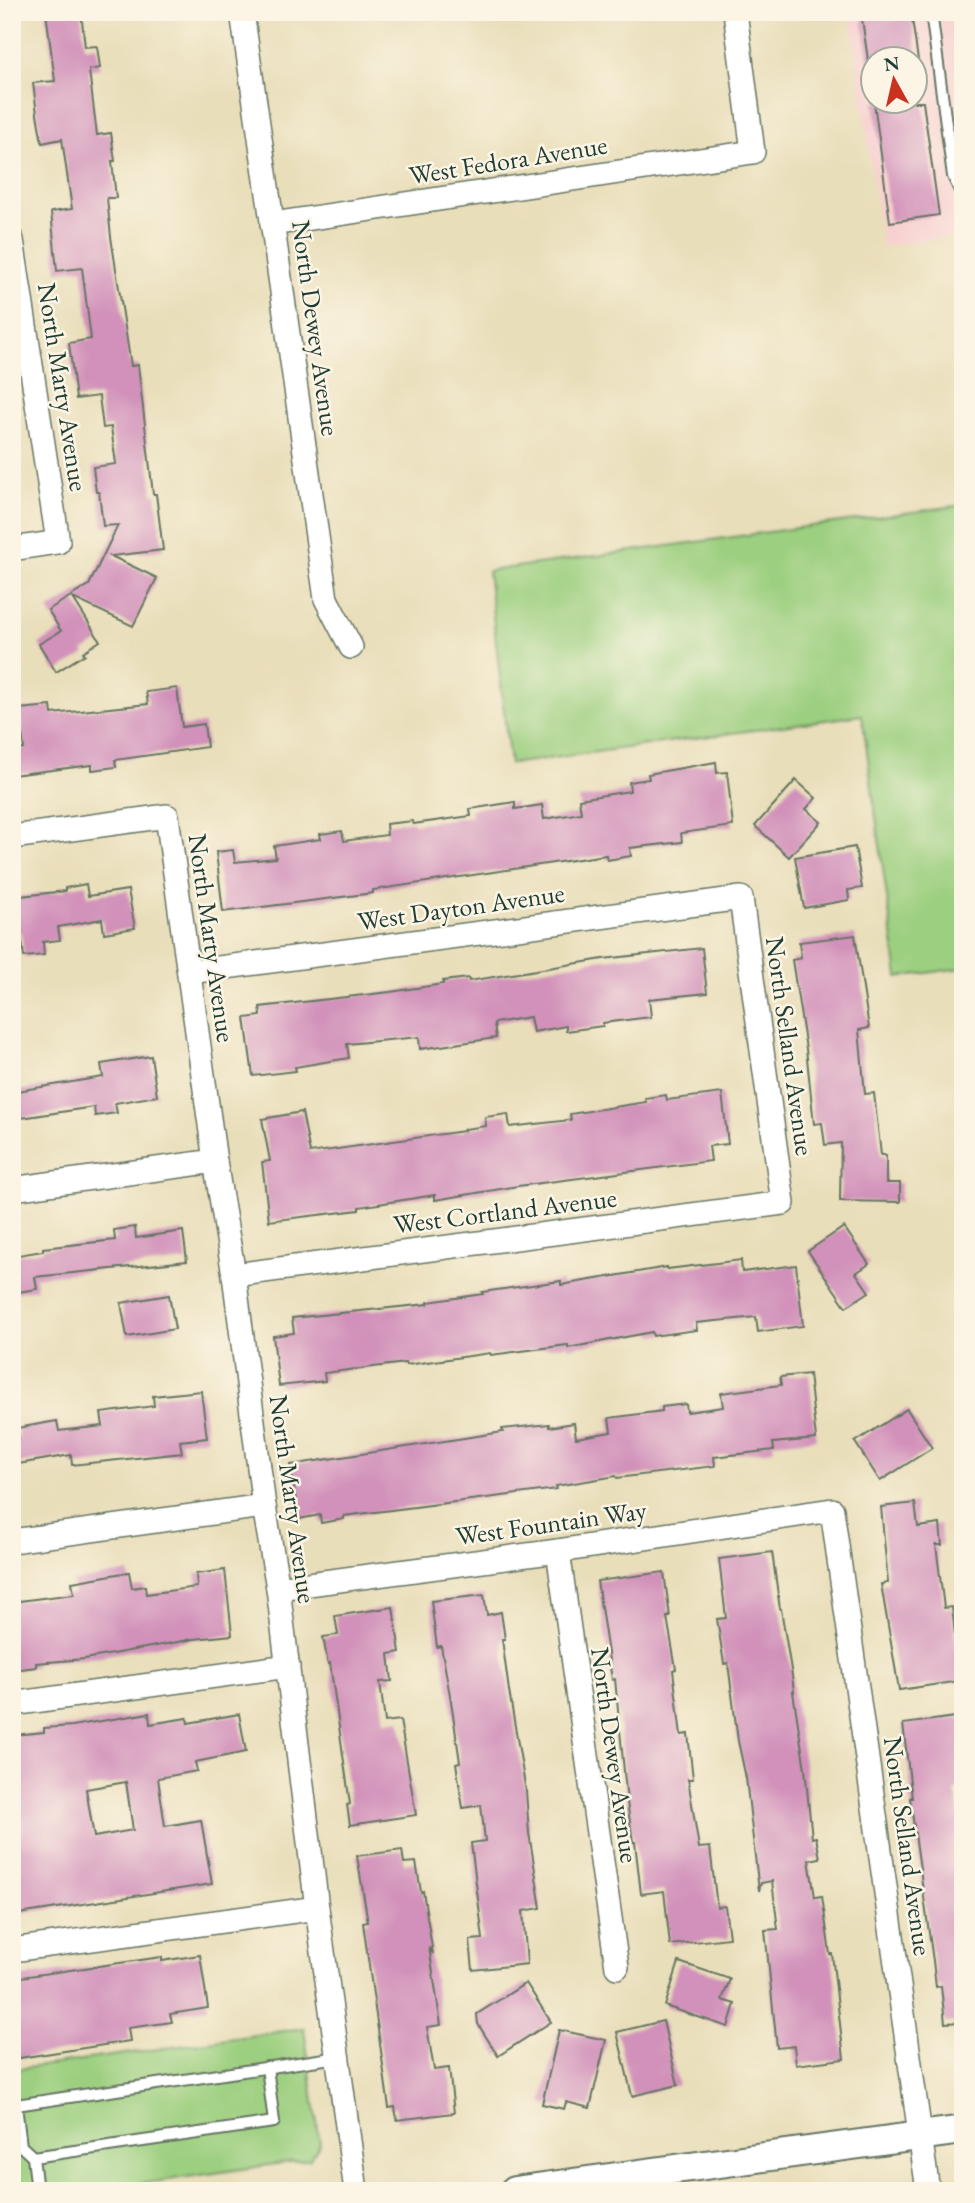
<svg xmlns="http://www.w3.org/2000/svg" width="975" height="2203" font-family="'EB Garamond',serif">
<rect width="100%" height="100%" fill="#fcf5e5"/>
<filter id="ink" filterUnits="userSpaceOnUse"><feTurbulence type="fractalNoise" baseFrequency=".0143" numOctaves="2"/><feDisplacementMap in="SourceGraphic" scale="14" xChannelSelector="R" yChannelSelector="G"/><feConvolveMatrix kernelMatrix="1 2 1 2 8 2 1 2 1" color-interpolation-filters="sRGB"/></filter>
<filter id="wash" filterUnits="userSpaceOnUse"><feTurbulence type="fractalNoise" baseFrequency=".00686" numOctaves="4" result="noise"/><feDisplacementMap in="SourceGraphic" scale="28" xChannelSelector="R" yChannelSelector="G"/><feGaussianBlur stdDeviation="1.57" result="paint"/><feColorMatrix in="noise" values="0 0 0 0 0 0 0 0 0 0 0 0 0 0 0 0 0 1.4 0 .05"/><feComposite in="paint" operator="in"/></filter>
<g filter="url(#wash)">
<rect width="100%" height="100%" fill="#e9deba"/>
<!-- built -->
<path fill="#f7cfd0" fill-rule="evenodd" d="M850,12H963V235L882,246ZM874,60H916V102H874Z"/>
<!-- green -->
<g fill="#9ccf7f" stroke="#5e865a" stroke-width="2">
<path d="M963,505V968L898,977L862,715L510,764L488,571Z"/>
<path d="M304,2028L320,2144L310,2159L92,2191H12V2070Z"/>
</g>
<g id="blocks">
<!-- building -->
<g fill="#d191ba" fill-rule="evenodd">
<path d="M46,12H81L85,47L97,46L100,68L89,70L97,135L111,133L115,161H112L116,198H107L111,237L131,366L138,365L153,494H156L163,550L111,556L157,578L133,626L73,598L100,641L83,652L85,654L56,672L39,644L61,631L48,610L89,585L118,525L103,526L99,492H96L93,467L116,464L111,427L103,428L99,396L76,399L69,343L91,339L82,268L57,271L51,212L72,209L62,139L42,143L37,114L33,83L55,81Z"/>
<path d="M861,12H911L918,60H868Z"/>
<path d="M874,102H923L939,215L890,222Z"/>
<path d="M177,688L182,727L204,724L207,747L115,760L116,767L92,770V765L12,775V751L24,749L19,709L51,706L52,714L148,704L146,692Z"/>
<path d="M716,762L717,773L727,772L733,826L681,833L682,842L630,848L631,856L607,860L606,855L373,890V893L223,912L216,852L233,850L235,862L276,858L274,846L321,839L320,834L342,831L344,841L387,835L386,824L413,821V824L471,816L470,809L515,802V809L542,805L544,819L581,813L579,799L630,791L629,782L649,779L648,774Z"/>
<path d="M796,780L816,798L806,809L821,822L789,857L755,826Z"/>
<path d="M855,847L862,888L848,890L849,900L804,908L795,857Z"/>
<path d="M86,884L88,896L128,890L135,928L104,933L102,919L58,927L60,940L43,942L44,955L24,957L21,932L12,933V897L65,891V888Z"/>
<path d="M855,935L869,1028L859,1030L865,1094L874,1093L881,1155H886V1183H900V1202L840,1201L841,1143L825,1145L822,1123L814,1124L806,1049L792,960L801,958L799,942Z"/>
<path d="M702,948L707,993L649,999L651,1017L603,1023V1026L566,1031V1026L533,1032L530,1017L494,1023L496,1038L420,1049L419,1037L347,1044L349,1058L295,1067L296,1071L253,1076L245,1018L261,1016L260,1007L390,992L443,984V981L468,978L469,981L603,959Z"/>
<path d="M151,1056L157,1096L115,1103L117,1113L95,1116L94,1107L21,1118L17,1091L103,1077L101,1064Z"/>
<path d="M722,1093L728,1144L709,1146L711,1161L518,1186L435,1200V1195L359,1207V1210L269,1221L262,1162L270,1161L262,1119L302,1112L310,1153L464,1131V1129L486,1126L485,1117L508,1114L510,1127L571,1120L570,1114L646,1102L645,1098L666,1095L667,1100Z"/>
<path d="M135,1227L136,1238L183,1231L187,1261L35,1277L37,1289L12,1293V1256L43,1251V1248L115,1240L114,1230Z"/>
<path d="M844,1227L869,1264L856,1273L869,1292L846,1307L808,1251Z"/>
<path d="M741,1260L742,1272L796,1265L803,1326L758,1332L756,1317L696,1323L697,1330L653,1336L652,1332L568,1348V1345L491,1355L490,1353L406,1365V1363L324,1373L325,1381L279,1386L273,1336L294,1333L292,1318L428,1304V1302L483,1294L482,1292L561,1281V1285L667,1267V1269Z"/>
<path d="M169,1295L175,1329L127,1337L121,1303Z"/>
<path d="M809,1374L816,1439L773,1443L774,1450L714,1457L715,1466L617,1478L616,1476L556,1486L557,1489L344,1516V1519L321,1523L320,1515L299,1519L290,1465L503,1432L502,1429L549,1424V1427L574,1423L576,1438L611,1432L609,1418L662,1411V1407L686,1404L687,1412L723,1407L721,1393L781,1385L780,1377Z"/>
<path d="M201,1391L207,1438L180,1441L182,1453L72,1465L71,1455L12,1465V1439L19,1438L17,1428L57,1421L59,1431L103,1426L101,1413L154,1406L153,1396Z"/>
<path d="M907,1409L932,1448L880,1481L855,1442Z"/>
<path d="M915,1503L918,1527L940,1524L942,1545H936L944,1608L952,1607L960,1681L899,1690L881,1584L888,1583L881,1507Z"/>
<path d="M772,1552L780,1609H781L792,1676L794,1692H793L805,1769L812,1838L816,1837L820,1858L809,1860L815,1897L822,1896L830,1954H832L844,2059L796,2065L794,2046L777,2048L765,1930L778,1929L772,1881L761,1883L759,1891L746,1778L738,1741L728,1663L724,1664L717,1619L726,1618L719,1559Z"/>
<path d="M225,1570L232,1635L194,1639L85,1659L36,1663V1667L12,1670V1602L74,1594L72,1582L129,1572L132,1588L145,1586L146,1594L197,1587L196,1574Z"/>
<path d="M664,1572L670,1617H667L676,1669L673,1670L681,1735L688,1734L693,1779H688L699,1848L710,1847L717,1907L725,1906L729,1938L670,1945L664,1891L641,1894L635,1842H633L627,1802L615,1679L612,1680L597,1581Z"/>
<path d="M484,1595L487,1615L501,1612L505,1639H502L509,1691L526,1791L529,1833L541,1908L523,1911L527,1964L473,1970L470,1940L483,1939L471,1843L485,1841L481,1805L463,1808L456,1763L460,1762L451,1701L441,1646L437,1647L431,1601Z"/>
<path d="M393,1607L400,1652L389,1654L392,1681L380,1682L385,1722L400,1720L416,1815L350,1825L347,1805L350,1804L330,1663L328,1664L323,1637L338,1635L335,1616Z"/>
<path d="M149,1713L150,1724L187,1718L188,1723L239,1714L246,1752L195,1762L197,1771L158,1778L165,1826L201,1820L212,1884L12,1915V1835L18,1834L12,1780V1756L16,1755L14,1735L44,1732V1728L72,1726ZM126,1782L133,1830L94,1837L86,1789Z"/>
<path d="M963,1716V1788L955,1790L963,1836V2022L945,2023L941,1986L936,1987L933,1961L910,1798H912L903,1724Z"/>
<path d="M402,1850L404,1863L416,1862L421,1892L423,1891L433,1954L429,1947L441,2025L427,2027L434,2070L449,2068L454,2113L397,2120L395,2107L389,2108L363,1923L368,1922L357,1856Z"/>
<path d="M200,1955L208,2008L170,2014L172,2022L128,2028L130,2041L19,2058L12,2013V1999L17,1998L14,1978L162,1957V1961Z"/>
<path d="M679,1962L730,1979L722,2000L735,2004L728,2027L665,2006Z"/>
<path d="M526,1983L551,2022L498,2056L478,2024L477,2014Z"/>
<path d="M663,2021L678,2085L632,2096L617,2032Z"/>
<path d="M559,2030L606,2040L590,2108L566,2102L564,2109L542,2104Z"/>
</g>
</g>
</g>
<g filter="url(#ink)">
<use href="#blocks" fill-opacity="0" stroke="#667563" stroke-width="2"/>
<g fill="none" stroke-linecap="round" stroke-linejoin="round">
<!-- service casing -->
<g stroke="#667563" stroke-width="14">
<g id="service">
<path d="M931,12L953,176L963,197"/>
<path d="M33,2157L21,2146L16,2105L338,2057"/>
<path d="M37,2191L33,2157L274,2122L267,2067"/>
</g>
</g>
<!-- minor casing -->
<g stroke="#667563" stroke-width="26">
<g id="minor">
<path d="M242,12L326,599L351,647"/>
<path d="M272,224L753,152L735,12"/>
<path d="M12,240L58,542L12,549"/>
<path d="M12,837L167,816L215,1161L234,1275L264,1506L278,1588L317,1908L356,2191"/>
<path d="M189,972L741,898L783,1203L234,1275"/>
<path d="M12,1189L215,1161"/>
<path d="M12,1541L264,1506"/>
<path d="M558,1551L617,1967"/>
<path d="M278,1588L558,1551L832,1510L928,2191"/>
<path d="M12,1704L288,1666"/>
<path d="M12,1950L317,1908"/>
</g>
</g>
<!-- tertiary casing -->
<g stroke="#667563" stroke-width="32">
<path id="tertiary" d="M514,2191L963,2130"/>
</g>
<!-- service -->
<use href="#service" stroke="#fff" stroke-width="10"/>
<!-- minor -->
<use href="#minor" stroke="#fff" stroke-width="23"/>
<!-- tertiary -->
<use href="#tertiary" stroke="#fff" stroke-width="28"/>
</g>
</g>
<g text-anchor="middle" stroke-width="5" stroke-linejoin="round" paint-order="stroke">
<!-- street labels -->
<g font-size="26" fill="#1f3d34" stroke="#fcf5e5">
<text transform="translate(508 160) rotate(-9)" y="9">West Fedora Avenue</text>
<text transform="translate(316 328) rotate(82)" y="9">North Dewey Avenue</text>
<text transform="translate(63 387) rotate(81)" y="9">North Marty Avenue</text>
<text transform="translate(461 907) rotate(-8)" y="9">West Dayton Avenue</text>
<text transform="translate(212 938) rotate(82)" y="9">North Marty Avenue</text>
<text transform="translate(790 1046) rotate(82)" y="9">North Selland Avenue</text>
<text transform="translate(505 1211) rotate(-7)" y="9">West Cortland Avenue</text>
<text transform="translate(293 1499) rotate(82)" y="9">North Marty Avenue</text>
<text transform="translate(551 1523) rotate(-8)" y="9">West Fountain Way</text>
<text transform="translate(615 1755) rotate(82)" y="9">North Dewey Avenue</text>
<text transform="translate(908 1846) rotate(82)" y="9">North Selland Avenue</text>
</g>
</g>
<!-- margin -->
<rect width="975" height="2203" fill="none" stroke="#fcf5e5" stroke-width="42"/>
<!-- north arrow -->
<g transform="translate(894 80) rotate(352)"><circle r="33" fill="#fcf5e5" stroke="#a4ab9e" stroke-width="2"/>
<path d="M0-5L12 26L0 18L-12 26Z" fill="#c8321e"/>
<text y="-10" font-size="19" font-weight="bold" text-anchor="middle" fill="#1f3d34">N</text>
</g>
</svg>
